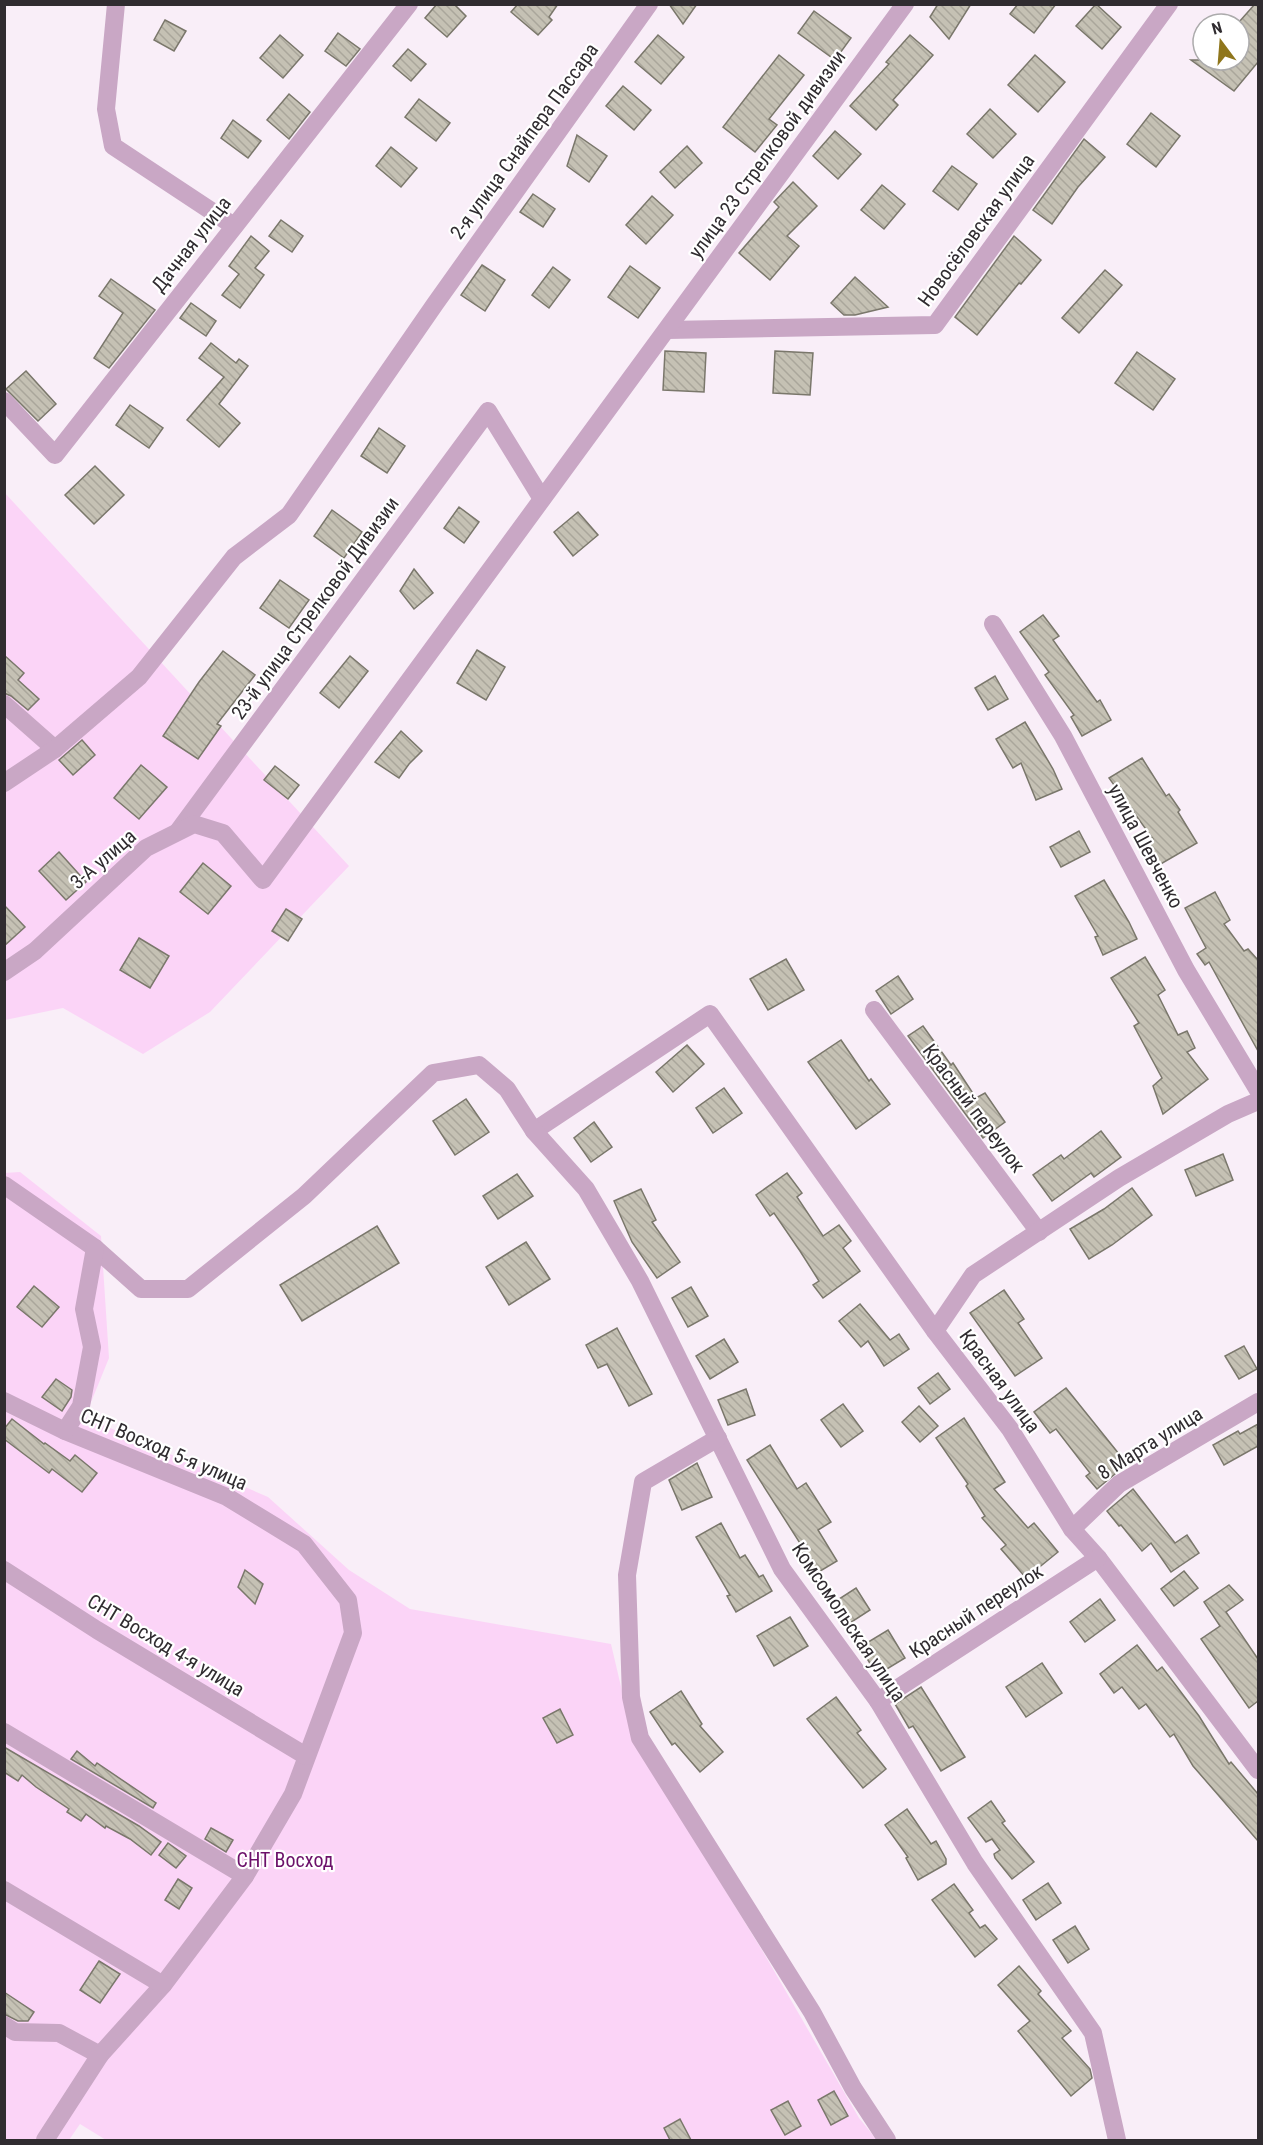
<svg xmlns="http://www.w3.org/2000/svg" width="1263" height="2145" font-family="'Roboto Condensed',sans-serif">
<defs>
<pattern id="building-back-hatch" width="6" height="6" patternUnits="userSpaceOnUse" patternTransform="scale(1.5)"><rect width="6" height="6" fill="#c5c1b4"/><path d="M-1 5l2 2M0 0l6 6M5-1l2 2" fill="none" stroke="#aaa69b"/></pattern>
</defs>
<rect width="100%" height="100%" fill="#f9eef8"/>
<!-- green -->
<g fill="#fbd4f7">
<path d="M4,492L349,866L210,1012L143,1054L63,1008L5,1020Z"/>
<path d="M20,1172L101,1236L109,1358L85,1417L268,1497L349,1570L410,1609L611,1644L634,1742L762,1950L859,2118L877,2140H106L80,2124L69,2140H5L4,1173Z"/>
</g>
<!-- building -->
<g fill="url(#building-back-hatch)" stroke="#7a776b" stroke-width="1.5">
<path d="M437,4H454L466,16L447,37L425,18Z"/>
<path d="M518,4H558L549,17L552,20L538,35L511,12Z"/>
<path d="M669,4H697L683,24Z"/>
<path d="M938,4H971L949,39L930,17Z"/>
<path d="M1018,4H1056L1034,33L1010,14Z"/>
<path d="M1096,4L1121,27L1102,49L1076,26Z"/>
<path d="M1255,4H1258V62L1234,91L1191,60H1239V22Z"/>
<path d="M814,11L851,38L835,60L798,33Z"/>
<path d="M165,20L186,31L174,51L154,40Z"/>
<path d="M338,33L360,49L346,66L325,51Z"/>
<path d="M280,35L303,55L283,78L260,58Z"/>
<path d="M658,35L684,57L661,84L635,62Z"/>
<path d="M910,35L933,55L893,100L898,105L876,130L850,106L889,64L886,62Z"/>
<path d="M408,49L426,64L411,81L393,66Z"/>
<path d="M779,55L804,75L769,119L777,125L755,152L723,127Z"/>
<path d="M1035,55L1065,82L1038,112L1008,85Z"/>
<path d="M623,86L651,110L634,130L606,106Z"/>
<path d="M289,94L310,112L289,139L267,120Z"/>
<path d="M419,99L450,123L436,141L405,117Z"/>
<path d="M990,109L1016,134L993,158L967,134Z"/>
<path d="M1151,113L1180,136L1156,167L1127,144Z"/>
<path d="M233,120L261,141L248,158L221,138Z"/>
<path d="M835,131L861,154L838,179L813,156Z"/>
<path d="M577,135L607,156L589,182L567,166Z"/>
<path d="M1084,139L1105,157L1078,187L1052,224L1033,210Z"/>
<path d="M687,146L702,163L675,188L660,172Z"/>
<path d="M391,147L417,168L401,187L376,166Z"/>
<path d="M952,166L977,184L958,210L933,191Z"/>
<path d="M793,182L817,206L787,236L799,246L770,280L739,253L779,207L774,202Z"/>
<path d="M882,185L905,204L884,229L861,210Z"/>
<path d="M533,194L555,209L543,227L520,212Z"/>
<path d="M652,196L673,215L646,244L626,225Z"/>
<path d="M281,220L303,236L292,252L269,236Z"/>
<path d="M251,236L269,251L255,268L264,275L240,308L222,295L239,274L229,266Z"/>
<path d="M1014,236L1041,260L1021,284L1019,283L977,335L955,317Z"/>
<path d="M482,265L505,280L485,311L461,295Z"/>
<path d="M630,266L660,288L638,318L608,297Z"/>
<path d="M553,267L570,280L549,308L532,295Z"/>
<path d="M1105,270L1122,285L1079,333L1062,318Z"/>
<path d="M855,277L888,307L855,315H844L831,303Z"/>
<path d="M111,279L155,310L109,368L94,358L123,313L99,296Z"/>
<path d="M191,303L216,321L206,336L180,318Z"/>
<path d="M211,343L236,363L239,359L248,366L219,404L240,423L219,447L187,420L224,377L199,358Z"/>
<path d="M665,351L706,353L704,392L663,390Z"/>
<path d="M775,351L813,353L810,395L773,393Z"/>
<path d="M1137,352L1175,379L1153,410L1115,383Z"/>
<path d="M26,371L56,404L38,421L6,389Z"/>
<path d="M130,405L163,428L149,448L116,425Z"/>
<path d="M379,428L405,446L387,473L361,456Z"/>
<path d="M95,466L124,495L94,524L65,495Z"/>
<path d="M459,507L479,522L464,543L444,528Z"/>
<path d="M332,510L362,532L344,558L314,536Z"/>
<path d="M578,512L598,535L573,556L554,532Z"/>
<path d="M414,569L433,593L414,609L400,591Z"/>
<path d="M280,580L309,600L289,628L260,608Z"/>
<path d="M1043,615L1059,636L1053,640L1097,702L1100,700L1111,720L1082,736L1071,717L1074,715L1045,675L1049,672L1020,632Z"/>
<path d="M477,650L505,667L486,700L457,683Z"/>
<path d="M223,651L255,675L217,724L221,726L198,759L163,736L199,682Z"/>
<path d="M4,655L24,673L18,680L39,699L28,710L11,696L4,693Z"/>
<path d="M350,656L368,671L339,708L320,693Z"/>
<path d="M995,676L1008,699L988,710L975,688Z"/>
<path d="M1025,722L1053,769L1062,789L1036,800L1021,763L1013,768L996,739Z"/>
<path d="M401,731L422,751L409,764L399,778L375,762Z"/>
<path d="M82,740L95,755L73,775L59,760Z"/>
<path d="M1142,758L1166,796L1169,794L1180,810L1178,812L1197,843L1159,865L1145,844L1153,839L1109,778Z"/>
<path d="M141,765L167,787L139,819L114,798Z"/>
<path d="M275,766L299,785L288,799L264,780Z"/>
<path d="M1079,831L1090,852L1061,867L1050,847Z"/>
<path d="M59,852L86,882L66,900L39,871Z"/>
<path d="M203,863L231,886L208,914L180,892Z"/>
<path d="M1104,880L1129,922L1137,939L1103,955L1095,937L1098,936L1075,896Z"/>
<path d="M1215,892L1230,920L1224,924L1244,951L1248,949L1258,960V1051L1209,962L1205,965L1197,954L1206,948L1185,908Z"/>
<path d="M4,905L25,927L4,946Z"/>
<path d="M286,909L302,919L288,941L272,931Z"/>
<path d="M139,938L169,956L150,988L120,970Z"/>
<path d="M1145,957L1165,990L1158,995L1178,1035L1187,1031L1195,1048L1187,1052L1208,1079L1163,1114L1153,1086L1162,1078L1134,1026L1139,1023L1111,978Z"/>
<path d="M786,959L804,990L768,1010L750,979Z"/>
<path d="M898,976L913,999L891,1014L876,991Z"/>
<path d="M923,1026L951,1065L953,1063L976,1098L985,1093L1005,1122L983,1138L908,1036Z"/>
<path d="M841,1040L869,1081L871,1079L890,1104L856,1129L808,1062Z"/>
<path d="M687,1045L704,1064L673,1092L656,1072Z"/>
<path d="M724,1088L742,1113L713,1133L696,1108Z"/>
<path d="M466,1099L489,1132L455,1155L433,1121Z"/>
<path d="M594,1122L612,1147L591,1162L574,1138Z"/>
<path d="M1101,1131L1121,1157L1094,1177L1091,1173L1052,1201L1033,1175L1061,1155L1064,1159Z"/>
<path d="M1223,1154L1233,1180L1196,1196L1185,1170Z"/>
<path d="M787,1173L802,1193L797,1197L823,1236L839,1225L851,1241L843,1248L860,1271L823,1298L813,1285L819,1281L800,1251L774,1213L770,1216L756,1195Z"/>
<path d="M517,1174L533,1196L498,1219L483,1196Z"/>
<path d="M1132,1188L1152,1215L1112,1245L1089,1259L1070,1229L1104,1209Z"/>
<path d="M641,1189L656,1220L652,1222L680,1262L657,1278L632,1242L614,1201Z"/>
<path d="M377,1226L399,1263L302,1321L280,1285Z"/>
<path d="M526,1242L550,1279L509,1305L486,1267Z"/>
<path d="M34,1286L59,1307L42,1327L17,1307Z"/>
<path d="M691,1287L708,1316L688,1327L672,1298Z"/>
<path d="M1004,1290L1024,1319L1018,1323L1042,1358L1015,1376L970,1313Z"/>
<path d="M860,1304L890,1340L899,1334L909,1349L884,1366L868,1341L861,1347L839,1321Z"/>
<path d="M617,1328L652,1394L629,1406L607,1364L598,1368L586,1345Z"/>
<path d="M724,1339L738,1362L710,1379L696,1356Z"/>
<path d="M1244,1346L1257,1369L1239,1379L1225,1356Z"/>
<path d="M938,1373L950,1389L930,1404L918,1388Z"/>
<path d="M56,1379L72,1390L71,1397L62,1411L42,1397Z"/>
<path d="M1066,1388L1127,1464L1097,1489L1086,1476L1090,1473L1056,1429L1050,1433L1034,1412Z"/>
<path d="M746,1389L755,1415L728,1425L718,1400Z"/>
<path d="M843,1404L863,1431L841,1447L821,1420Z"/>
<path d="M919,1406L938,1426L920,1442L902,1422Z"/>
<path d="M964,1418L1005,1482L994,1489L1028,1528L1034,1523L1058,1552L1026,1578L1001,1549L1006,1545L982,1518L985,1516L966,1486L968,1484L936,1438Z"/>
<path d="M12,1419L44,1444L45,1443L70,1461L75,1455L97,1473L82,1492L52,1469L49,1473L4,1439V1429Z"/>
<path d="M1258,1424V1446L1224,1465L1213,1445L1238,1431L1240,1434Z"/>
<path d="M770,1445L797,1489L806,1483L831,1522L818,1530L837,1561L812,1576L800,1555L805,1551L747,1460Z"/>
<path d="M697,1463L712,1497L682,1510L669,1480Z"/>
<path d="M1133,1489L1175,1543L1187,1535L1199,1553L1171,1572L1151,1543L1142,1551L1121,1525L1119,1526L1107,1511Z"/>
<path d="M721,1523L740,1558L745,1555L759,1577L763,1575L772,1591L736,1612L727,1596L730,1595L696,1537Z"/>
<path d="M245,1570L263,1584L255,1604L238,1587Z"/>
<path d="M1184,1571L1198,1588L1174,1606L1161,1589Z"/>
<path d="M1229,1585L1243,1600L1226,1612L1258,1659V1701L1249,1708L1201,1639L1220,1626L1204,1602Z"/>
<path d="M856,1588L870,1610L850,1623L836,1601Z"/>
<path d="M1100,1599L1115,1620L1085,1642L1070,1622Z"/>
<path d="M790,1617L808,1646L774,1666L757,1636Z"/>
<path d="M888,1630L905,1658L877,1675L860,1647Z"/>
<path d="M1137,1645L1157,1671L1162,1667L1199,1716L1229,1764L1231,1762L1258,1794V1841L1193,1766L1174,1734L1170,1737L1146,1704L1139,1709L1122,1687L1114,1693L1100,1674Z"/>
<path d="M1042,1663L1062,1693L1026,1717L1006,1687Z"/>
<path d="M921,1687L965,1757L941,1771L913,1726L909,1728L895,1704Z"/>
<path d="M681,1691L702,1724L700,1726L723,1752L700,1772L675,1743L672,1745L650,1712Z"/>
<path d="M836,1697L861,1730L857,1733L886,1769L863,1788L807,1719Z"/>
<path d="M560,1709L573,1735L557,1743L543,1718Z"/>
<path d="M4,1747L139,1826L161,1842L151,1855L130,1839L106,1826L105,1828L86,1814L81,1821L67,1812L69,1809L36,1787L22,1775L18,1781L4,1772Z"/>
<path d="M77,1751L95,1766L97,1763L156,1803L153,1808L71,1759Z"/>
<path d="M991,1801L1005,1821L1002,1823L1034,1862L1012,1879L995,1858L994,1854L1000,1850L992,1839L986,1842L968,1818Z"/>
<path d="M907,1809L931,1844L936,1841L946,1859V1864L918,1880L906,1858L908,1857L885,1825Z"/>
<path d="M211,1828L233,1840L226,1852L205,1839Z"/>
<path d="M168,1843L186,1856L176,1868L159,1855Z"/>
<path d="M178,1879L192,1888L179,1909L165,1900Z"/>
<path d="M1048,1883L1061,1903L1036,1920L1023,1900Z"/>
<path d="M954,1884L973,1910L969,1913L980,1928L985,1925L997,1939L975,1957L932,1900Z"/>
<path d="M1075,1926L1089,1949L1068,1963L1053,1940Z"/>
<path d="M99,1961L120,1974L100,2003L80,1990Z"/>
<path d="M1019,1966L1041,1991L1038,1994L1071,2031L1062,2038L1090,2069L1092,2078L1071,2096L1018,2031L1030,2021L998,1985Z"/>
<path d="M4,1992L34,2012L28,2021H18L4,2014Z"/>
<path d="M834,2091L848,2116L831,2125L818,2100Z"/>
<path d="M788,2101L801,2126L785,2135L771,2110Z"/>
<path d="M680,2119L691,2140H670L664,2128Z"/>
</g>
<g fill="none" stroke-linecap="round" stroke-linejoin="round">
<!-- minor -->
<g stroke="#c9a7c5" stroke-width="18">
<path d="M116,4L106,109L113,146L234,226"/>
<path d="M667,330L935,325L1169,4"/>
<path d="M4,401L55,455L409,4"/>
<path d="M993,624L1063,736L1186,970L1258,1090"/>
<path d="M4,704L55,749"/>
<path d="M4,783L55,749L139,677L234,557L289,515L435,304L649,4"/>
<path d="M179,830L488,411L542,499"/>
<path d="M4,972L35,951L146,848L194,824L223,833L263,880L905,4"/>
<path d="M874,1010L1039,1232"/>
<path d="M534,1131L710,1014L935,1331L1010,1429L1072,1529L1098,1558L1258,1770"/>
<path d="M4,1185L95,1248L141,1289H188L304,1196L433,1073L479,1065L507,1089L534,1131L586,1189L640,1281L782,1569L878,1701L975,1863L1093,2033L1117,2140"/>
<path d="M935,1331L973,1275L1119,1178L1228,1114L1258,1101"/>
<path d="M4,1401L65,1431L227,1497L304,1544L348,1600L353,1633L293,1794L245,1876L163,1985L100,2055L59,2033L15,2032L4,2025"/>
<path d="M65,1431L81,1406L92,1347L84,1309L95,1248"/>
<path d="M718,1438L643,1482L627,1575L631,1697L640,1738L812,2012L853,2088L887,2140"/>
<path d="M1072,1529L1119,1484L1258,1402"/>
<path d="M4,1570L97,1630L306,1756"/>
<path d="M878,1701L1098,1558"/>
<path d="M4,1732L245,1876"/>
<path d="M4,1890L163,1985"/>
<path d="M45,2140L100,2055"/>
</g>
</g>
<g text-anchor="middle" stroke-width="4.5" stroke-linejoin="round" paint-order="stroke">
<!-- street labels -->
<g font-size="20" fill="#302c30" stroke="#fff">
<text transform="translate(524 141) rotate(-54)" y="7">2-я улица Снайпера Пассара</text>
<text transform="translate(767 154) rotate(-54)" y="7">улица 23 Стрелковой дивизии</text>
<text transform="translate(976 230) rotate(-54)" y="7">Новосёловская улица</text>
<text transform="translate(191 244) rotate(-52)" y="7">Дачная улица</text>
<text transform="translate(315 608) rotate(-54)" y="7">23-й улица Стрелковой Дивизии</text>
<text transform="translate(1146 846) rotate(62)" y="7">улица Шевченко</text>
<text transform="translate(103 859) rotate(-41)" y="7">3-А улица</text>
<text transform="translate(974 1108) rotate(53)" y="7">Красный переулок</text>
<text transform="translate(1000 1381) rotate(54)" y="7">Красная улица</text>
<text transform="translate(1150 1443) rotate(-32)" y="7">8 Марта улица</text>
<text transform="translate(164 1449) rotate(23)" y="7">СНТ Восход 5-я улица</text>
<text transform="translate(976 1611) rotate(-33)" y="7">Красный переулок</text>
<text transform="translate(849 1622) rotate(56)" y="7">Комсомольская улица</text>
<text transform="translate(166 1645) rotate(31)" y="7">СНТ Восход 4-я улица</text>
</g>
<!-- park labels -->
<g font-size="20" fill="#6c116a" stroke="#fff">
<text x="285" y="1867">СНТ Восход</text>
</g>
</g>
<!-- border -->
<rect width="1263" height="2145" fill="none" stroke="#302c30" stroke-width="12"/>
<!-- north arrow -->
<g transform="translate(1221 42) rotate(344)"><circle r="28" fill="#ffffff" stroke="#acabac" stroke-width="1.5"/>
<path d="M0-4.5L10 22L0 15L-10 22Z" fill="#8f761c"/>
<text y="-9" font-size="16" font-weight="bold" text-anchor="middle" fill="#302c30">N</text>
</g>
</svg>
